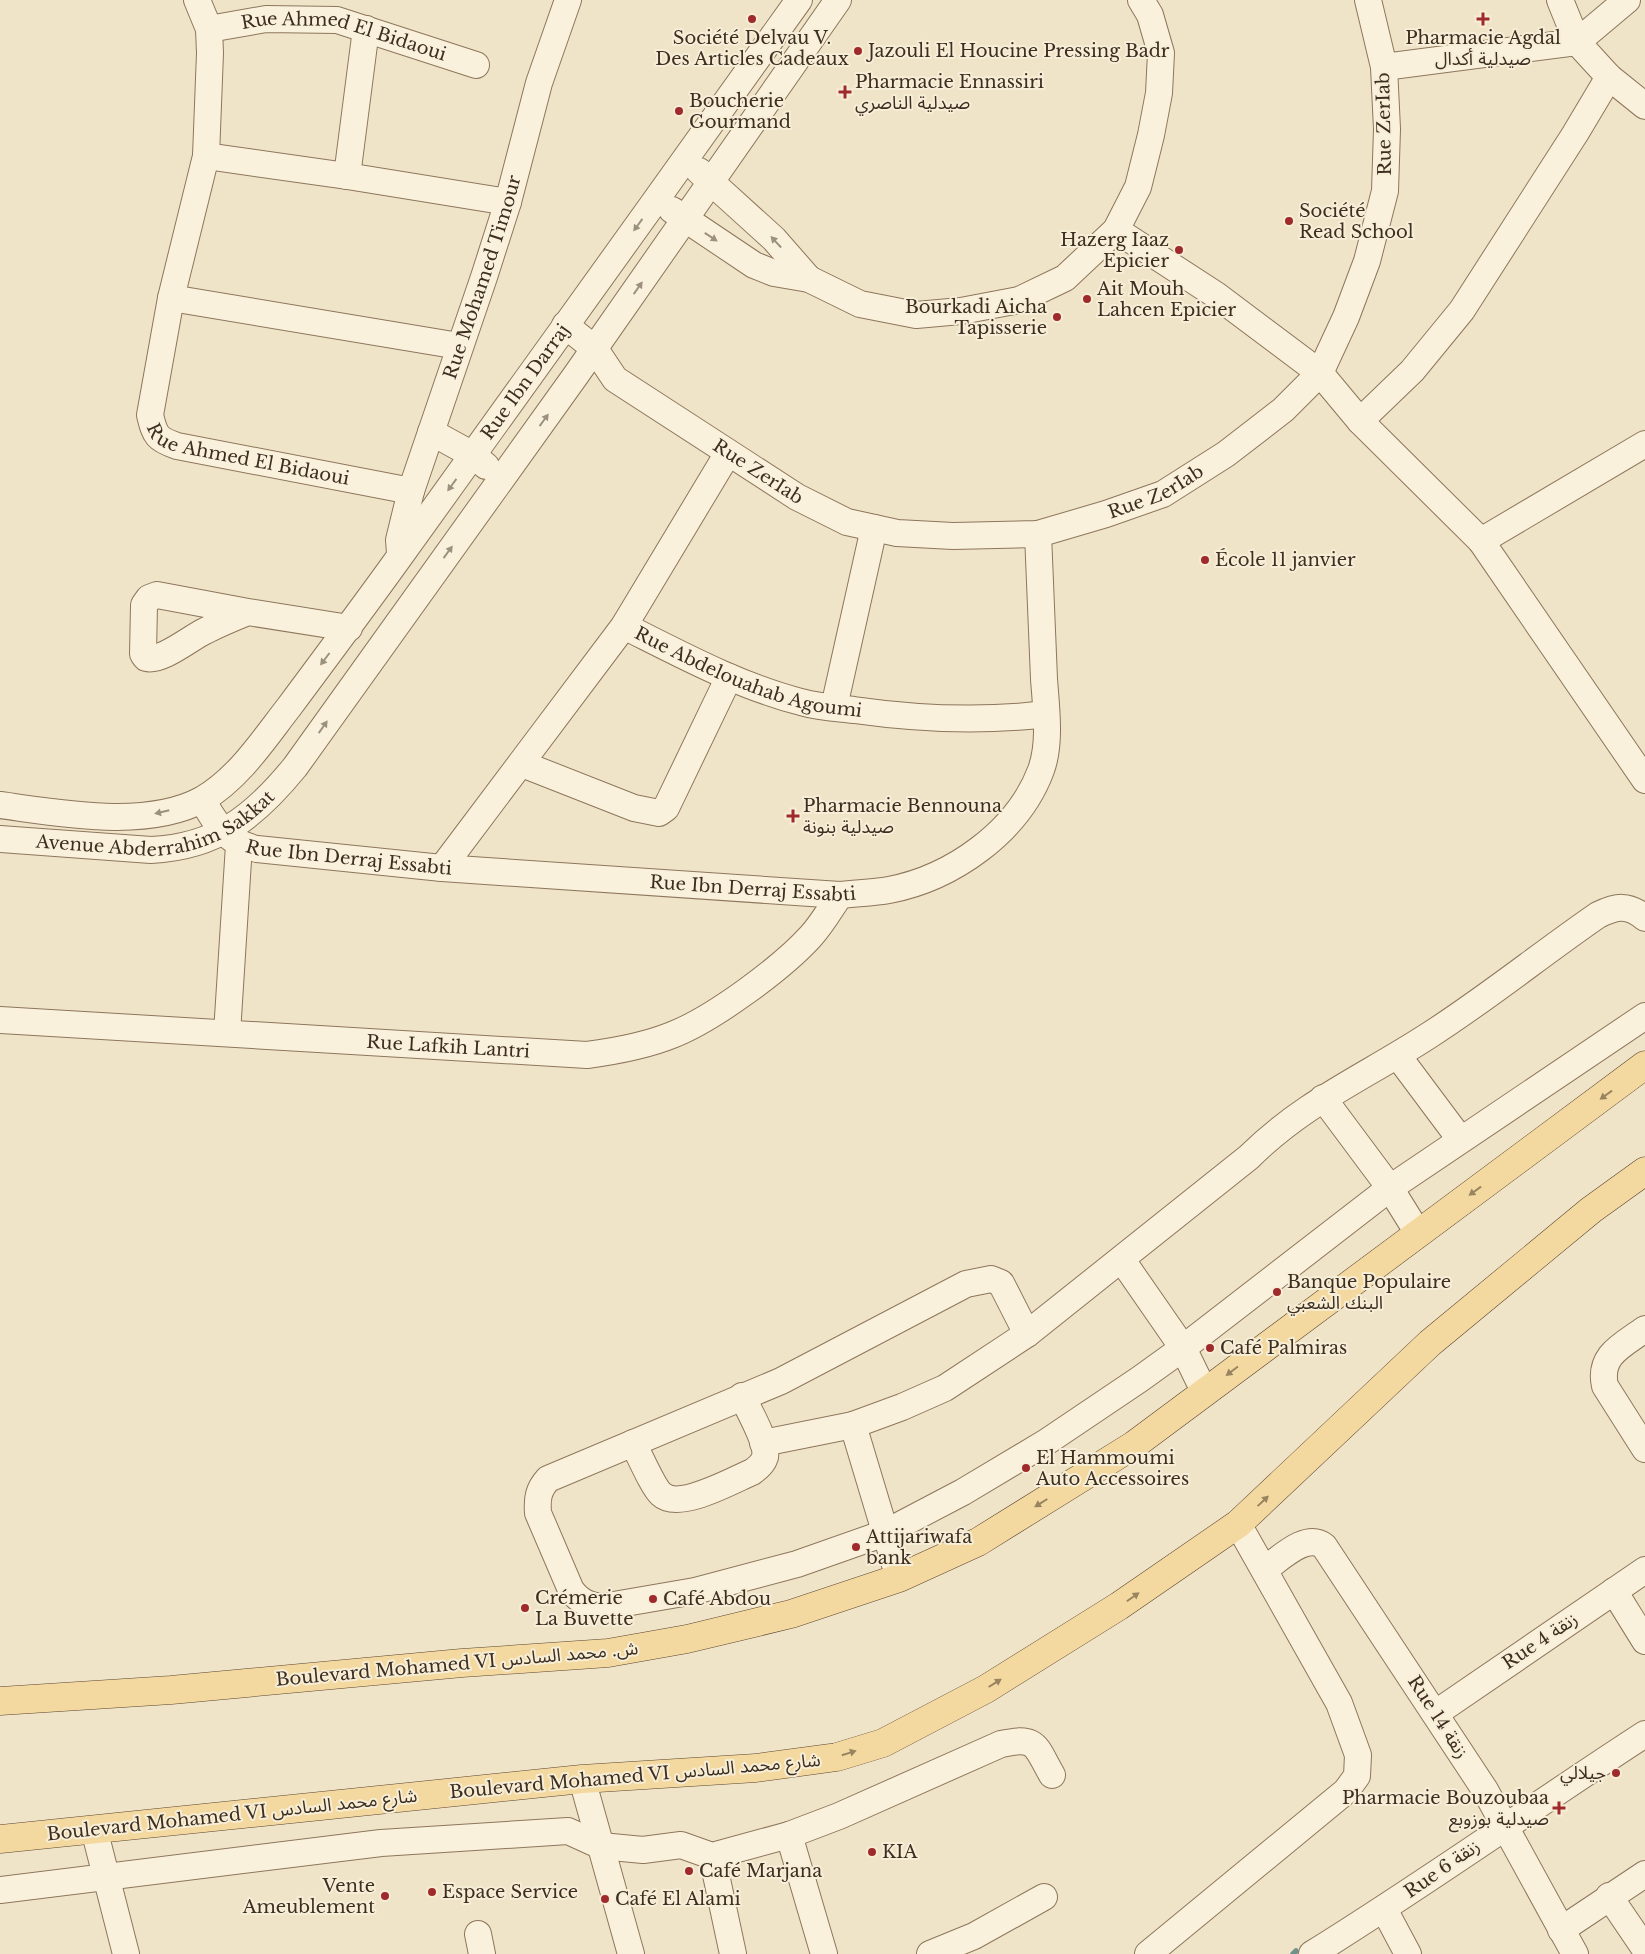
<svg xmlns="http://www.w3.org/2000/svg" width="1645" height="1954" font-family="'Libre Baskerville','Noto Sans Arabic',serif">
<rect width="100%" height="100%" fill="#f0e4c8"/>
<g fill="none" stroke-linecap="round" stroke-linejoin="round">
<!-- stream -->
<path stroke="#6f938a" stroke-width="5.5" d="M1293,1954L1296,1951"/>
<!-- minor casing -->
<g stroke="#8d765c" stroke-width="28">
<g id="minor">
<path id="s1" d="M197,0L209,29L210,53L206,156L171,298L150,415C155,436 157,439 177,446L411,491"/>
<path d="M1560,0L1577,42L1609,77L1645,106"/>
<path id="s2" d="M209,29L266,19L337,20L476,65"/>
<path d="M1384,67L1577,42L1627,0"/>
<path d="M206,156L347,176L508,202"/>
<path d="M699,171L774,239L809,279"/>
<path d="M347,176L366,29"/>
<path d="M672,210L754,265L774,273L809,279L860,304L916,315L961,311L1019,300L1065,278L1116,230L1138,187L1151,135L1159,93L1161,53L1150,15L1141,0"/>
<path d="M1116,230L1216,295L1320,373L1360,421L1481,541L1645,780"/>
<path d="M171,298L459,346"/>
<path id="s3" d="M565,325L595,349L615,379L797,497L847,522L897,533L953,536L1038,534L1106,514L1163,494L1226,454L1283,410L1320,373L1346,317L1367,261L1385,191L1387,129L1384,67L1368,0"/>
<path d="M1360,421L1412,371L1462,310L1575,134L1609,77"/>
<path d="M431,432L473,455L486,466"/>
<path d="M1481,541L1645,444"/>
<path id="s4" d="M400,553L399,540L411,491L484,277L508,202L539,83L568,0"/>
<path d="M248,612C233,618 219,624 205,631C190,638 162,662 146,658L143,654L144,605L149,598L157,595L248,612L349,628"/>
<path id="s5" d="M624,626C682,655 739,686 801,702C818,707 837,708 854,710C918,719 982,722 1046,714"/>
<path d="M834,707L874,528"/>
<path d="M522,764L634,808L659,813L666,808L729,677"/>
<path id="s6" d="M202,800C218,826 224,841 257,849L442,868L840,895C856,893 873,893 889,890C952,878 1018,832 1041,770C1051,743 1046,707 1044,679C1042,631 1040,583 1038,534"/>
<path id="s7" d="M0,805C60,813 147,830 203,799C239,778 264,739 289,707C324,660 359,613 393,566C529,377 664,189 799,0"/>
<path id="s8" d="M0,839L151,850C217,847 255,816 295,767L576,375L838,0"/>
<path d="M442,868L624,626L728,453"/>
<path id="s9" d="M0,1020L587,1055C617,1051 645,1046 672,1035C713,1019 782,968 811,936C822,924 831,908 840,895"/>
<path d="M227,1033L239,845"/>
<path d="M1398,1056L1460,1139"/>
<path d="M1323,1098L1390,1188L1418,1233"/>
<path d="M1122,1260L1183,1348L1204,1391"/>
<path d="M1645,1329C1623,1345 1598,1355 1605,1386L1645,1449"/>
<path d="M1027,1334L1001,1283L991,1279L966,1284L781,1381L548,1479C538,1490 537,1499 538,1513L571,1590C580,1602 588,1605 602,1607L695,1591L797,1564L885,1533L963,1492L1045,1443L1140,1379L1183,1348L1390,1188L1645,1016"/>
<path d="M853,1425L899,1578"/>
<path d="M633,1443C639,1454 653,1487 661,1494C679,1511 733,1480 752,1472C758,1468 763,1464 765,1457C768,1443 748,1409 742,1396"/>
<path d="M763,1443L853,1425L902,1407L945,1388L1027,1334L1249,1157C1303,1103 1365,1077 1428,1036C1486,999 1540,955 1598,915C1617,906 1628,904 1645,918"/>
<path d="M1265,1569C1280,1559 1306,1532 1324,1546L1485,1790L1575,1954"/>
<path d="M1614,1591L1645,1641"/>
<path d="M1436,1713L1645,1570"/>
<path d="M582,1779L631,1954"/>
<path d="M94,1829L126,1954"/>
<path d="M789,1835L824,1954"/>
<path d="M712,1856L733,1954"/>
<path d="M0,1890L381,1843L568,1831L601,1846L643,1850L681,1845L712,1856L789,1835L839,1816L1001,1744C1038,1736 1035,1746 1052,1775"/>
<path d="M1609,1896L1645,1949"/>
<path d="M1384,1909L1408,1954"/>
<path d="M1561,1930L1645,1874"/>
<path d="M478,1934L482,1954"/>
<path d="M930,1954L974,1936L1044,1897"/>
<path d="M1148,1954L1346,1791L1357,1776L1358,1755L1339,1703L1238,1524"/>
<path d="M1312,1954C1425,1884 1534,1806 1645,1734"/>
</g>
</g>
<!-- major casing -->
<g stroke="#5b4430" stroke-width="29">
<g id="major">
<path d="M0,1701L171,1690L462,1663L608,1653L687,1639L791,1614L899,1578L978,1542L1134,1445L1645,1065"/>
<path d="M0,1839L582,1779L756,1768L837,1757L883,1743L986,1689L1119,1606L1238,1524L1430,1343L1591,1210L1645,1171"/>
</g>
</g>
<!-- minor -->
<use href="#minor" stroke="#faf1dc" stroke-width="26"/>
<!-- major -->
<use href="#major" stroke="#f3d9a0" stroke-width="28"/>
</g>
<!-- one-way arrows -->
<defs><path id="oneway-solid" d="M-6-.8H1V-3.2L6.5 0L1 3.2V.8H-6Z" transform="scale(1.25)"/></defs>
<g fill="#9c907e">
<use href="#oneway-solid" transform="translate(638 225) rotate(126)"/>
<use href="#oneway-solid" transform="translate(711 237) rotate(33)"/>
<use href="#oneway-solid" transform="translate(776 242) rotate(-133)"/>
<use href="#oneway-solid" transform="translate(638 288) rotate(-55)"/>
<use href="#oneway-solid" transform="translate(544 420) rotate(-54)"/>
<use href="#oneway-solid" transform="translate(452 485) rotate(126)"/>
<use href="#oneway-solid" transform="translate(448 552) rotate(-54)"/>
<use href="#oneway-solid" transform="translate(325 659) rotate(127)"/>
<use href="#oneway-solid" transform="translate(323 727) rotate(-55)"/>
<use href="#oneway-solid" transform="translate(162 812) rotate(167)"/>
</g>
<g fill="#988460">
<use href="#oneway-solid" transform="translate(1606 1095) rotate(144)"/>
<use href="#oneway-solid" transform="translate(1475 1191) rotate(144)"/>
<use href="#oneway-solid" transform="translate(1232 1371) rotate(143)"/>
<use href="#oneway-solid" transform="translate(1263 1501) rotate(-43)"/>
<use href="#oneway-solid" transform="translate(1041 1503) rotate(148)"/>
<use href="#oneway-solid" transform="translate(1133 1597) rotate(-35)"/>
<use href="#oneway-solid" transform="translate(995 1683) rotate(-32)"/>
<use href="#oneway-solid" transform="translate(849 1753) rotate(-17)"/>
</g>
<!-- markers -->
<g fill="#9e2a2b" stroke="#f7eed8" stroke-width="2">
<circle cx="752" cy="19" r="5"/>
<path d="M1480.5 11.5h5v5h5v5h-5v5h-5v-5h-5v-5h5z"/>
<circle cx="858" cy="51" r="5"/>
<path d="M842.5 84.5h5v5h5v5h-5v5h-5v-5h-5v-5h5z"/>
<circle cx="679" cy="111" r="5"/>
<circle cx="1289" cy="221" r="5"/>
<circle cx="1179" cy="250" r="5"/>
<circle cx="1087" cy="299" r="5"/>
<circle cx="1057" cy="317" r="5"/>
<circle cx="1205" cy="560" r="5"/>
<path d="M790.5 808.5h5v5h5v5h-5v5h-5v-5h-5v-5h5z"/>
<circle cx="1277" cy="1292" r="5"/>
<circle cx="1210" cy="1348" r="5"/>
<circle cx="1026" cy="1468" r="5"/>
<circle cx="856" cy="1547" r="5"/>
<circle cx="653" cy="1599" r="5"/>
<circle cx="525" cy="1608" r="5"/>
<circle cx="1616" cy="1773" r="5"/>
<path d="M1556.5 1800.5h5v5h5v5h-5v5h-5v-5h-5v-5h5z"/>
<circle cx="872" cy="1852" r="5"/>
<circle cx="689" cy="1871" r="5"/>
<circle cx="432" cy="1892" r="5"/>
<circle cx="385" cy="1896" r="5"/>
<circle cx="605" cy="1899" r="5"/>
</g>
<g text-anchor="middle" stroke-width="4" stroke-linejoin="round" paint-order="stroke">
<!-- poi labels -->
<g font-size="18" fill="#3d2e20" stroke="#f7eed8" text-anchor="start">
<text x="752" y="44" text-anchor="middle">Société Delvau V.<tspan x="752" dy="21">Des Articles Cadeaux</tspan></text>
<text x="1483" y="44" text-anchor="middle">Pharmacie Agdal<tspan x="1483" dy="21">صيدلية أكدال</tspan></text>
<text x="868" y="57">Jazouli El Houcine Pressing Badr</text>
<text x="855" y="88">Pharmacie Ennassiri<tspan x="855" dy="21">صيدلية الناصري</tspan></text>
<text x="689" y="107">Boucherie<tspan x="689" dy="21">Gourmand</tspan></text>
<text x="1299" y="217">Société<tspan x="1299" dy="21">Read School</tspan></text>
<text x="1169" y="246" text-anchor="end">Hazerg Iaaz<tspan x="1169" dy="21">Epicier</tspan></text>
<text x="1097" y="295">Ait Mouh<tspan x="1097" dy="21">Lahcen Epicier</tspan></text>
<text x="1047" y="313" text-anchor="end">Bourkadi Aicha<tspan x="1047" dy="21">Tapisserie</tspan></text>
<text x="1215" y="566">École 11 janvier</text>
<text x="803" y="812">Pharmacie Bennouna<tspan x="803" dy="21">صيدلية بنونة</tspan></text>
<text x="1287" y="1288">Banque Populaire<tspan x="1287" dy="21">البنك الشعبي</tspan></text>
<text x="1220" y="1354">Café Palmiras</text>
<text x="1036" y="1464">El Hammoumi<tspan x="1036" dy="21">Auto Accessoires</tspan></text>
<text x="866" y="1543">Attijariwafa<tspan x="866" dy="21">bank</tspan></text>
<text x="535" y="1604">Crémerie<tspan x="535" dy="21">La Buvette</tspan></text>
<text x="663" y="1605">Café Abdou</text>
<text x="1606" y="1779" text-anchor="end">جيلالي</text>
<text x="1549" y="1804" text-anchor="end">Pharmacie Bouzoubaa<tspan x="1549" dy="21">صيدلية بوزوبع</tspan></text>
<text x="882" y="1858">KIA</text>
<text x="699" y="1877">Café Marjana</text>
<text x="375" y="1892" text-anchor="end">Vente<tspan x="375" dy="21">Ameublement</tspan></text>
<text x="442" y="1898">Espace Service</text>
<text x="615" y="1905">Café El Alami</text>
</g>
<!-- street labels -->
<g font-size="18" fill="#3d2e20" stroke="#f7eed8">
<text dy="6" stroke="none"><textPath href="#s2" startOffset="138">Rue Ahmed El Bidaoui</textPath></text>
<text transform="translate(1384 124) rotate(-91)" y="6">Rue ZerIab</text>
<text dy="6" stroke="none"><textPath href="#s4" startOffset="289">Rue Mohamed Timour</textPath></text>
<text dy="6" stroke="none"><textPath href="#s7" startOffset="735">Rue Ibn Darraj</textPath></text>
<text dy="6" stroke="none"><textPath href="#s1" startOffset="538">Rue Ahmed El Bidaoui</textPath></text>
<text dy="6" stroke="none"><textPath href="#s3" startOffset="245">Rue ZerIab</textPath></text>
<text dy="6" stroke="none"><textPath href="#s3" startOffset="665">Rue ZerIab</textPath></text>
<text dy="6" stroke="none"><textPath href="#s5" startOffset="134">Rue Abdelouahab Agoumi</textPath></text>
<text dy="6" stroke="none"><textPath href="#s8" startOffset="162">Avenue Abderrahim Sakkat</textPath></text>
<text dy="6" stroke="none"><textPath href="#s6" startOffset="169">Rue Ibn Derraj Essabti</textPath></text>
<text dy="6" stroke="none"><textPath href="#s6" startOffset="574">Rue Ibn Derraj Essabti</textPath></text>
<text dy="6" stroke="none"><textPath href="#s9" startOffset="449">Rue Lafkih Lantri</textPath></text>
<text transform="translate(1540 1641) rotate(-34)" y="6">Rue 4 زنقة</text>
<text transform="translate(457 1664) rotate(-5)" y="6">Boulevard Mohamed VI ش. محمد السادس</text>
<text transform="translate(1438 1717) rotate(57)" y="6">Rue 14 زنقة</text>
<text transform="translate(635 1776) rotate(-5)" y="6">Boulevard Mohamed VI شارع محمد السادس</text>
<text transform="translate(232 1815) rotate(-6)" y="6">Boulevard Mohamed VI شارع محمد السادس</text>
<text transform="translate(1442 1869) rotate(-35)" y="6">Rue 6 زنقة</text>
</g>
</g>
</svg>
